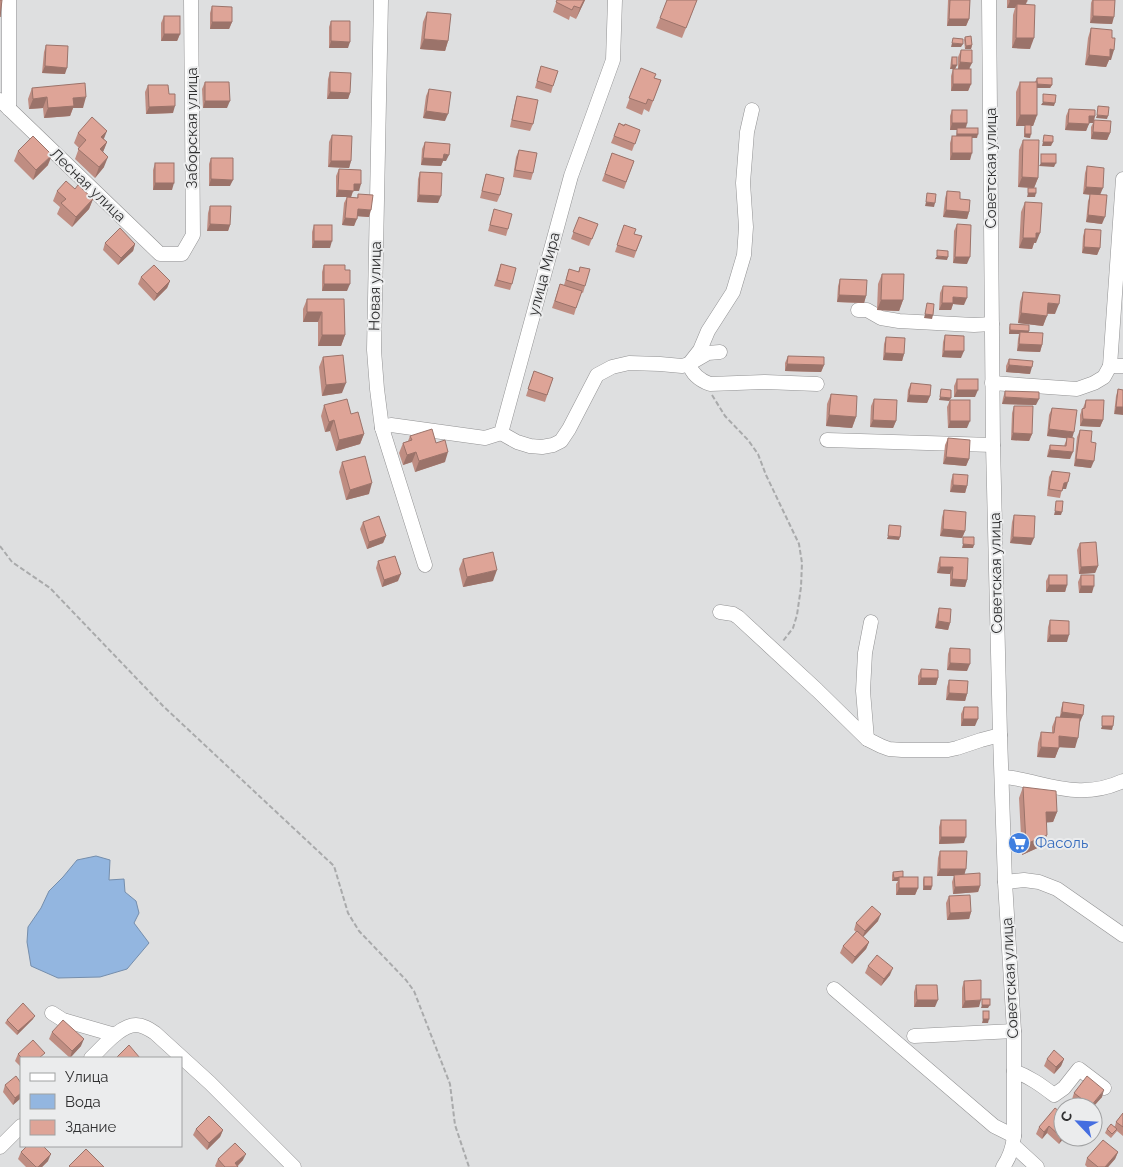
<svg xmlns="http://www.w3.org/2000/svg" width="1123" height="1167" font-family="Raleway,sans-serif">
<rect width="100%" height="100%" fill="#dedfe0"/>
<!-- water -->
<path fill="#93b6e0" stroke="#758eac" d="M96,856L110,860L109,880L124,879L125,892L136,901L139,913L134,923L149,943L127,969L100,977L58,978L31,966L27,942L28,927L41,908L49,891L63,877L77,860Z"/>
<g fill="none" stroke-linecap="round" stroke-linejoin="round">
<!-- minor casing -->
<g stroke="#929293" stroke-width="15">
<g id="minor">
<path d="M9,0V109"/>
<path d="M381,0L374,350L377,389L382,428L425,565"/>
<path d="M989,0L993,445L1000,735L1005,882L1014,1031V1136C1013,1147 1010,1157 1003,1167"/>
<path d="M0,100L160,254H182L193,235L191,0"/>
<path d="M858,310H867L881,318L899,321L974,325L992,324"/>
<path d="M720,352L708,353L689,364C692,374 699,380 710,384L765,382L817,384"/>
<path d="M1110,366L1123,179"/>
<path d="M992,383L1077,389L1094,383L1104,377L1110,366H1123"/>
<path d="M382,428L391,425L485,438L501,433L571,176L613,60L615,0"/>
<path d="M501,433L517,442L530,446L542,447L553,445L561,441L569,429L597,375L612,367L629,363L660,364L682,366L689,364L700,350L708,331L733,292L744,255L746,227L743,183L747,132L752,110"/>
<path d="M827,440L993,445"/>
<path d="M720,612L733,614L738,617L817,690L867,739L881,746L889,749L902,750H948L957,748L981,740L1000,735"/>
<path d="M867,739L863,691L865,653L871,622"/>
<path d="M1002,777C1013,777 1024,780 1036,783C1068,791 1092,795 1123,781"/>
<path d="M1005,882L1024,880L1039,882L1057,889L1123,935"/>
<path d="M834,989L994,1126L1014,1136"/>
<path d="M52,1013L63,1020L115,1035"/>
<path d="M914,1036L1014,1031"/>
<path d="M91,1058C102,1048 120,1025 136,1025C143,1025 149,1029 155,1033L210,1083L294,1167"/>
<path d="M1014,1071C1030,1077 1041,1085 1054,1095L1064,1088L1079,1069L1104,1088"/>
<path d="M1013,1145L1037,1167"/>
<path d="M0,1147L21,1126"/>
</g>
</g>
<!-- path -->
<g stroke="#a9aaab" stroke-width="2" stroke-dasharray="5 2.5" stroke-linecap="butt">
<path d="M712,395L725,416L748,440L758,454L766,475L799,544L802,563L801,587L797,615L793,628L783,641"/>
<path d="M0,546L12,562L50,588L163,706L334,866L348,913L359,931L406,980L414,991L450,1084L455,1125L469,1167"/>
</g>
<!-- minor -->
<use href="#minor" stroke="#fff" stroke-width="14"/>
</g>
<!-- wall -->
<g fill="#bf8d82">
<path d="M557,0H585L576,19L570,16L569,20L553,12Z"/>
<path d="M667,0H697L682,38L656,28Z"/>
<path d="M948,0H970L969,19L966,26H947Z"/>
<path d="M1007,0H1027L1026,5L1030,49L1012,48L1013,15L1015,8H1007Z"/>
<path d="M1092,0H1115L1112,24L1090,23L1091,3Z"/>
<path d="M212,6L232,22L229,29H210V13Z"/>
<path d="M427,12L448,41L445,51L420,49L423,22Z"/>
<path d="M164,16L180,34L177,41H161V23Z"/>
<path d="M331,21L348,48H329V27Z"/>
<path d="M1091,28L1111,60H1109L1106,67L1085,65L1088,38Z"/>
<path d="M965,37L972,45L971,49H965L964,40Z"/>
<path d="M46,45L65,74L42,73L44,52Z"/>
<path d="M961,50L970,69L971,84L968,91H951V76L953,69H950L951,60L952,57L957,65L955,69H958V57Z"/>
<path d="M541,66L553,86L551,93L535,88Z"/>
<path d="M641,68L654,78L661,80L649,112L644,109L642,115L626,108Z"/>
<path d="M330,72L350,93L348,99H327L328,79Z"/>
<path d="M1037,78L1052,85L1050,88H1037V115L1033,126H1031L1030,138L1024,137V129L1025,126H1016V92L1020,82H1035Z"/>
<path d="M205,82L227,108H203L202,89Z"/>
<path d="M148,85L169,94L173,113L146,114L145,92Z"/>
<path d="M32,88L83,108H73L70,116L44,118L43,108L29,109L28,99Z"/>
<path d="M429,89L445,121L423,118L426,96Z"/>
<path d="M517,96L533,124L530,131L510,127L515,103Z"/>
<path d="M1069,109L1095,116L1094,120L1110,133L1107,140L1091,139V127L1093,123H1089L1086,131L1065,130L1066,116Z"/>
<path d="M952,110L967,123L966,128L977,138H972L970,160H950V143L952,136H956L957,130H950V116Z"/>
<path d="M619,123L640,130L632,151L611,143Z"/>
<path d="M78,133L104,139L107,142L103,152L104,167L95,178L75,159L79,148L74,143Z"/>
<path d="M332,135L351,161L349,168L328,167L329,142Z"/>
<path d="M1023,140L1038,178L1034,188L1018,187L1019,150Z"/>
<path d="M425,142L446,161H443L441,166L421,165L422,149Z"/>
<path d="M519,150L533,173L531,180L513,177L516,157Z"/>
<path d="M18,151L48,165L33,180L14,161Z"/>
<path d="M612,153L634,161L624,189L602,181Z"/>
<path d="M211,158L230,186H209V164Z"/>
<path d="M155,163L172,190H153V170Z"/>
<path d="M1087,166L1100,195L1102,224L1086,222L1088,201L1090,195L1083,194L1085,173Z"/>
<path d="M339,169L359,191H353L351,197L357,198L358,194L369,217L357,216L354,226L342,225L344,203L347,197H336V176Z"/>
<path d="M420,172L438,203L417,202L418,179Z"/>
<path d="M486,174L500,195L497,202L480,198Z"/>
<path d="M75,189L93,199L89,209L72,227L57,214L60,207L53,201L57,191Z"/>
<path d="M947,191L960,199L969,212L967,219L943,217L945,198Z"/>
<path d="M1025,202L1036,243H1034L1032,249L1019,248L1021,212Z"/>
<path d="M210,206L230,225L228,231H207L208,213Z"/>
<path d="M494,209L508,229L506,236L488,231Z"/>
<path d="M579,217L598,224L589,246L571,239Z"/>
<path d="M957,224L967,264L953,263L954,231Z"/>
<path d="M314,225L330,248H312V232Z"/>
<path d="M624,225L634,234L642,236L634,258L615,252Z"/>
<path d="M1085,229L1100,248L1097,255L1082,253L1083,236Z"/>
<path d="M105,243L135,244L133,251L118,265L103,250Z"/>
<path d="M501,264L512,284L510,290L494,286Z"/>
<path d="M324,265L347,291H322V272Z"/>
<path d="M580,267L585,286L583,293L581,292L574,315L552,308L560,284L564,285L569,269L578,272Z"/>
<path d="M882,274L903,300L899,311L877,310L878,284Z"/>
<path d="M141,277L170,281L167,288L154,301L138,284Z"/>
<path d="M840,279L866,296L864,303L837,302L838,286Z"/>
<path d="M943,286L964,305L953,304L951,310H939L940,293Z"/>
<path d="M1023,292L1055,314H1047L1043,326L1018,323L1020,302Z"/>
<path d="M307,299L345,335L341,346H318V322H303V309Z"/>
<path d="M1010,324L1028,332L1042,345L1040,352L1017,351L1018,339L1019,334H1009V328Z"/>
<path d="M945,335L961,358L942,357L943,342Z"/>
<path d="M886,337L904,354L902,361L883,360L884,344Z"/>
<path d="M788,356L824,365L821,372L785,371V363Z"/>
<path d="M323,357L342,393L322,396L319,367Z"/>
<path d="M1009,359L1030,374L1006,372V366Z"/>
<path d="M534,371L553,378L545,402L526,396Z"/>
<path d="M957,379L975,397H954V386Z"/>
<path d="M911,383L930,396L927,403L907,402L908,390Z"/>
<path d="M1118,389L1123,390L1114,414L1116,396Z"/>
<path d="M1005,391L1036,405L1002,404L1003,398Z"/>
<path d="M831,394L856,417L852,428L826,426L827,404Z"/>
<path d="M874,399L896,421L893,428L870,427L871,406Z"/>
<path d="M950,400L967,428H948L947,407Z"/>
<path d="M1086,400L1103,420L1100,427L1080,426V415L1082,409L1083,408Z"/>
<path d="M324,405L351,414L364,434L360,444L336,451L330,431L325,432L321,416Z"/>
<path d="M1014,406L1032,434L1029,441L1011,440L1012,413Z"/>
<path d="M1052,408L1072,438L1070,459L1047,457L1048,451L1050,445L1064,446L1067,438L1047,436L1049,415Z"/>
<path d="M1080,430L1091,468L1074,466L1077,437Z"/>
<path d="M410,436L436,443L445,462L415,472L412,462L403,465L399,453L403,443L408,441Z"/>
<path d="M948,438L969,459L966,466L943,464L945,445Z"/>
<path d="M342,462L369,494L346,500L339,472Z"/>
<path d="M1052,471L1066,489H1062L1060,498L1047,496L1049,477Z"/>
<path d="M953,474L967,486L965,493L950,492L951,481Z"/>
<path d="M944,510L965,531L962,538L940,536L942,517Z"/>
<path d="M1014,515L1031,545L1010,543L1012,522Z"/>
<path d="M363,522L386,536L383,543L367,549L360,529Z"/>
<path d="M1080,543L1098,566L1095,573L1079,574L1077,550Z"/>
<path d="M940,557L967,580L965,587L950,586V574L937,573L938,564Z"/>
<path d="M463,559L493,581L463,587L459,569Z"/>
<path d="M378,561L398,581L382,587L376,568Z"/>
<path d="M1049,575L1067,585L1065,592H1046V581Z"/>
<path d="M1081,575L1092,593H1079L1078,582Z"/>
<path d="M939,608L950,623L948,630L935,628L937,615Z"/>
<path d="M1050,620L1067,642H1047L1048,627Z"/>
<path d="M950,648L967,671L947,670L948,654Z"/>
<path d="M921,669L938,678L936,685H918V676Z"/>
<path d="M949,680L967,694L965,701L946,700L947,687Z"/>
<path d="M1063,702L1083,715L1079,722L1075,748L1059,747L1055,758L1037,757L1038,743L1041,732L1052,733V727L1056,717H1060L1061,709Z"/>
<path d="M964,707L975,726H961V714Z"/>
<path d="M1023,787L1057,812L1053,822H1047L1044,845L1022,855L1019,798Z"/>
<path d="M941,820L964,843L939,844V827Z"/>
<path d="M940,851L965,874L980,886L978,892L953,894L952,882L954,876H937L938,858Z"/>
<path d="M893,872L903,877L918,888L915,895H896V884L898,881H892V875Z"/>
<path d="M924,877L932,886L931,890H923V880Z"/>
<path d="M949,896L971,912L969,919L947,920L946,903Z"/>
<path d="M878,921L863,937L869,942L866,949L852,964L840,953L843,946L856,932L854,930L856,923Z"/>
<path d="M868,966L890,975L881,986L865,973Z"/>
<path d="M964,981L979,1007L962,1008V988Z"/>
<path d="M916,985L935,1007H914V992Z"/>
<path d="M33,1019L17,1035L5,1023L7,1020Z"/>
<path d="M52,1032L81,1046L70,1058L49,1039Z"/>
<path d="M18,1054L43,1058H21V1067L15,1061Z"/>
<path d="M1047,1059H1064L1061,1066L1054,1074L1044,1066Z"/>
<path d="M21,1083V1098L13,1105L3,1092L5,1085Z"/>
<path d="M1074,1093L1102,1097L1093,1107H1081L1072,1099Z"/>
<path d="M1123,1113V1136L1117,1131L1111,1138L1105,1133L1107,1129L1115,1126L1116,1122Z"/>
<path d="M1063,1114V1137L1059,1144L1047,1133L1042,1139L1036,1134L1039,1127Z"/>
<path d="M196,1129L223,1130L220,1137L207,1150L193,1135Z"/>
<path d="M21,1152L48,1161L42,1167H26L18,1159Z"/>
<path d="M1118,1152L1115,1159L1108,1167H1087L1085,1165L1087,1158Z"/>
<path d="M218,1159L243,1160L238,1166V1167H216L215,1166Z"/>
</g>
<!-- shaded-wall -->
<g fill="#9b736a">
<path d="M584,0H585L576,19L580,8Z"/>
<path d="M1010,1H1027L1024,8L1017,4L1015,8H1007Z"/>
<path d="M1093,16L1114,17L1112,24L1090,23Z"/>
<path d="M949,19H969L966,26H947Z"/>
<path d="M212,22H232L229,29H210Z"/>
<path d="M164,34H180L177,41H161Z"/>
<path d="M1016,38H1034L1030,49L1012,48Z"/>
<path d="M424,39L448,41L445,51L420,49Z"/>
<path d="M331,41L350,42L348,48H329Z"/>
<path d="M952,43L963,44L961,47H951Z"/>
<path d="M972,45L971,49H965L966,46Z"/>
<path d="M1110,49L1114,50L1111,60H1109L1106,67L1085,65L1089,55Z"/>
<path d="M960,62L972,63L969,69H958Z"/>
<path d="M952,65H957L955,69H950Z"/>
<path d="M45,66L67,68L65,74L42,73Z"/>
<path d="M953,84H971L968,91H951Z"/>
<path d="M1036,84L1052,85L1050,88H1035Z"/>
<path d="M330,92L350,93L348,99H327Z"/>
<path d="M47,97L43,108L29,109L33,99Z"/>
<path d="M86,97L83,108H73L70,116L44,118L48,108L73,98Z"/>
<path d="M205,101H230L227,108H203Z"/>
<path d="M1043,102L1055,103L1054,106L1041,105Z"/>
<path d="M175,106L173,113L146,114L149,107Z"/>
<path d="M426,111L448,114L445,121L423,118Z"/>
<path d="M1020,115H1037L1033,126H1016Z"/>
<path d="M1097,115L1108,116L1107,119L1096,118Z"/>
<path d="M1089,116H1095L1093,123H1087Z"/>
<path d="M952,123H967L965,130L957,128V130H950Z"/>
<path d="M1068,123L1089,124L1086,131L1065,130Z"/>
<path d="M107,131L103,141L101,137Z"/>
<path d="M1093,132L1110,133L1107,140L1091,139Z"/>
<path d="M957,134H978L977,138L956,137Z"/>
<path d="M1025,134H1031L1030,138L1024,137Z"/>
<path d="M107,142L103,152L100,149Z"/>
<path d="M1043,142H1053L1051,146H1042Z"/>
<path d="M952,153H972L970,160H950Z"/>
<path d="M444,154L449,155L446,161H443L441,166L421,165L423,158Z"/>
<path d="M52,155L48,165L33,180L36,170Z"/>
<path d="M108,157L104,167L95,178L99,167Z"/>
<path d="M331,161H351L349,168L328,167Z"/>
<path d="M1041,163H1056L1054,167L1039,166Z"/>
<path d="M1022,177L1038,178L1034,188L1018,187Z"/>
<path d="M211,179L233,180L230,186H209Z"/>
<path d="M155,183H174L172,190H153Z"/>
<path d="M354,184H361L359,191H353L351,197H336L338,190Z"/>
<path d="M1086,187L1103,188L1100,195L1083,194Z"/>
<path d="M1028,193H1036L1035,197H1027Z"/>
<path d="M419,195L441,196L438,203L417,202Z"/>
<path d="M93,199L89,209L72,227L76,217Z"/>
<path d="M926,202L935,203L934,207L925,206Z"/>
<path d="M358,209L371,210L369,217L355,216Z"/>
<path d="M946,210L969,212L967,219L943,217Z"/>
<path d="M1088,215L1105,217L1102,224L1086,222Z"/>
<path d="M345,218L357,219L354,226L342,225Z"/>
<path d="M210,224L230,225L228,231H207Z"/>
<path d="M1036,233H1040L1036,243H1034L1032,249L1019,248L1023,238Z"/>
<path d="M314,241H332L330,248H312Z"/>
<path d="M135,244L133,251L118,265L121,258Z"/>
<path d="M1084,247L1100,248L1097,255L1082,253Z"/>
<path d="M937,256L948,257L947,260L935,259Z"/>
<path d="M955,257H970L967,264L953,263Z"/>
<path d="M170,281L167,288L154,301L157,294Z"/>
<path d="M324,284H350L347,291H322Z"/>
<path d="M839,295L866,296L864,303L837,302Z"/>
<path d="M953,297L967,298L964,305L953,304L951,310H939L942,303Z"/>
<path d="M881,300H903L899,311L877,310Z"/>
<path d="M1048,303L1059,304L1055,314L1045,313Z"/>
<path d="M307,312H322L318,322H303Z"/>
<path d="M1021,313L1047,316L1043,326L1018,323Z"/>
<path d="M925,314L933,315L932,319L924,318Z"/>
<path d="M1010,330L1029,331L1027,335L1020,332L1019,334H1009Z"/>
<path d="M322,335H345L341,346H318Z"/>
<path d="M1019,344L1042,345L1040,352L1017,351Z"/>
<path d="M944,351H964L961,358L942,357Z"/>
<path d="M885,353L904,354L902,361L883,360Z"/>
<path d="M787,364L824,365L821,372L785,371Z"/>
<path d="M1009,365L1032,367L1030,374L1006,372Z"/>
<path d="M346,383L342,393L322,396L326,385Z"/>
<path d="M957,390H978L975,397H954Z"/>
<path d="M909,395L930,396L927,403L907,402Z"/>
<path d="M940,397L951,398L949,401L939,400Z"/>
<path d="M1005,397L1039,399L1036,405L1002,404Z"/>
<path d="M1116,407H1123V415L1114,414Z"/>
<path d="M829,415L856,417L852,428L826,426Z"/>
<path d="M1083,419L1103,420L1100,427L1080,426Z"/>
<path d="M334,420L330,431L325,432L329,422Z"/>
<path d="M873,420L896,421L893,428L870,427Z"/>
<path d="M950,421H970L967,428H948Z"/>
<path d="M1049,429L1074,432L1072,439L1047,436Z"/>
<path d="M1013,433L1032,434L1029,441L1011,440Z"/>
<path d="M364,434L360,444L336,451L339,440Z"/>
<path d="M1050,450L1073,452L1070,459L1047,457Z"/>
<path d="M416,452L412,462L403,465L407,455Z"/>
<path d="M448,452L445,462L415,472L419,461Z"/>
<path d="M946,457L969,459L966,466L943,464Z"/>
<path d="M1076,459L1094,461L1091,468L1074,466Z"/>
<path d="M1068,482L1066,489H1061L1064,483Z"/>
<path d="M372,483L369,494L346,500L350,490Z"/>
<path d="M953,485L967,486L965,493L950,492Z"/>
<path d="M1055,511L1062,512L1061,515H1054Z"/>
<path d="M943,529L965,531L962,538L940,536Z"/>
<path d="M386,536L383,543L367,549L369,542Z"/>
<path d="M888,536L900,537L899,540L887,539Z"/>
<path d="M1013,537L1034,538L1031,545L1010,543Z"/>
<path d="M963,544L974,545L973,548H962Z"/>
<path d="M1098,566L1095,573L1079,574L1081,567Z"/>
<path d="M940,567H953L950,574L937,573Z"/>
<path d="M497,570L493,581L463,587L467,577Z"/>
<path d="M401,574L398,581L382,587L384,580Z"/>
<path d="M952,579L967,580L965,587L950,586Z"/>
<path d="M1049,585H1067L1065,592H1046Z"/>
<path d="M1081,586H1094L1092,593H1079Z"/>
<path d="M938,621L950,623L948,630L935,628Z"/>
<path d="M1050,635H1069L1067,642H1047Z"/>
<path d="M950,663L970,664L967,671L947,670Z"/>
<path d="M921,678H938L936,685H918Z"/>
<path d="M949,693L967,694L965,701L946,700Z"/>
<path d="M1062,712L1083,715L1080,722L1059,719Z"/>
<path d="M963,719H978L975,726H961Z"/>
<path d="M1102,726H1113L1112,730L1101,729Z"/>
<path d="M1059,736L1078,738L1075,748L1056,747Z"/>
<path d="M1041,747L1059,748L1055,758L1037,757Z"/>
<path d="M1046,812H1057L1053,822L1042,823Z"/>
<path d="M1047,835L1044,845L1022,855L1026,844Z"/>
<path d="M941,837H966L964,843L939,844Z"/>
<path d="M940,869H966L964,876H937Z"/>
<path d="M899,877L898,881H892L894,878Z"/>
<path d="M924,886H932L931,890H923Z"/>
<path d="M980,886L978,892L953,894L955,887Z"/>
<path d="M899,888H918L915,895H896Z"/>
<path d="M971,912L969,919L947,920L950,913Z"/>
<path d="M881,914L878,921L862,938L865,931Z"/>
<path d="M869,942L866,949L852,964L855,957Z"/>
<path d="M893,968L890,975L881,986L884,979Z"/>
<path d="M917,1000H938L935,1007H914Z"/>
<path d="M981,1000L979,1007L962,1008L965,1001Z"/>
<path d="M982,1005H990L988,1008H981Z"/>
<path d="M35,1016L33,1019L17,1035L18,1031Z"/>
<path d="M983,1019H989L988,1023H982Z"/>
<path d="M84,1039L81,1046L70,1058L72,1051Z"/>
<path d="M1064,1059L1061,1066L1054,1074L1056,1067Z"/>
<path d="M1104,1090L1102,1097L1093,1107H1091Z"/>
<path d="M21,1093V1098L13,1105L15,1098Z"/>
<path d="M1049,1126L1047,1133L1042,1139L1044,1132Z"/>
<path d="M223,1130L220,1137L207,1150L209,1143Z"/>
<path d="M1063,1135V1137H1065L1059,1144L1061,1137Z"/>
<path d="M1118,1152L1115,1159L1108,1167H1105Z"/>
<path d="M51,1154L48,1161L42,1167H38Z"/>
<path d="M246,1154L243,1160L236,1167L235,1163Z"/>
</g>
<!-- building -->
<g fill="#dea497" stroke="#9b736a">
<path d="M0,0H2L0,17Z"/>
<path d="M557,0H584L580,8L574,6L572,10L556,2Z"/>
<path d="M667,0H697L686,28L660,18Z"/>
<path d="M950,0H970L969,19H949Z"/>
<rect x="1010" y="0" width="17" height="1"/>
<path d="M1093,0H1115L1114,17L1093,16Z"/>
<path d="M1017,4L1035,5L1034,38H1016Z"/>
<path d="M212,6L232,7V22H212Z"/>
<path d="M427,12L451,14L448,41L424,39Z"/>
<rect x="164" y="16" width="16" height="18"/>
<path d="M331,21H350V42L331,41Z"/>
<path d="M1091,28L1112,30V38H1115L1114,50L1110,49V57L1089,55Z"/>
<path d="M971,36L972,45L966,46L965,37Z"/>
<path d="M953,38L963,39V44L952,43Z"/>
<path d="M46,45L68,46L67,68L45,66Z"/>
<path d="M961,50H972V63L960,62Z"/>
<rect x="952" y="57" width="5" height="8"/>
<path d="M541,66L558,71L553,86L537,81Z"/>
<path d="M641,68L656,74L654,78L661,80L653,101L648,99L646,104L629,98Z"/>
<rect x="953" y="69" width="18" height="15"/>
<path d="M330,72L351,73L350,93L330,92Z"/>
<path d="M1037,78H1052V85L1037,84Z"/>
<path d="M205,82H229L230,101H205Z"/>
<rect x="1020" y="82" width="17" height="33"/>
<path d="M85,83L86,97L73,98L74,106L48,108L47,97L33,99L32,88Z"/>
<path d="M148,85H168L169,94H175V106L149,107Z"/>
<path d="M429,89L451,92L448,114L426,111Z"/>
<path d="M1043,94L1056,95L1055,103L1043,102Z"/>
<path d="M517,96L538,100L533,124L512,120Z"/>
<path d="M1098,106L1109,107L1108,116L1097,115Z"/>
<path d="M1069,109L1095,110V116H1089V124L1068,123Z"/>
<rect x="952" y="110" width="15" height="13"/>
<path d="M92,117L107,131L101,137L107,142L100,149L108,157L99,167L78,149L86,140L78,133Z"/>
<path d="M1094,120L1111,121L1110,133L1093,132Z"/>
<path d="M619,123L624,126L625,124L640,130L635,144L614,136Z"/>
<rect x="1025" y="125" width="6" height="9"/>
<rect x="957" y="128" width="21" height="6"/>
<path d="M332,135L352,136L351,161H331Z"/>
<path d="M1044,135L1053,136V142H1043Z"/>
<path d="M33,136L52,155L36,170L18,151Z"/>
<rect x="952" y="136" width="20" height="17"/>
<path d="M1023,140H1039L1038,178L1022,177Z"/>
<path d="M425,142L450,144L449,155L444,154L443,159L423,158Z"/>
<path d="M519,150L537,153L533,173L515,170Z"/>
<path d="M612,153L634,161L626,182L605,174Z"/>
<rect x="1041" y="154" width="15" height="9"/>
<path d="M211,158H233V180L211,179Z"/>
<rect x="155" y="163" width="19" height="20"/>
<path d="M1087,166L1104,168L1103,188L1086,187Z"/>
<path d="M339,169L361,170V184H354V191L338,190Z"/>
<path d="M420,172L442,173L441,196L419,195Z"/>
<path d="M486,174L504,178L500,195L482,191Z"/>
<path d="M66,181L75,189L78,185L93,199L76,217L61,203L66,199L57,191Z"/>
<rect x="1028" y="188" width="8" height="5"/>
<path d="M947,191L960,192V199L970,200L969,212L946,210Z"/>
<path d="M927,193L936,194L935,203L926,202Z"/>
<path d="M358,194L373,195L371,210L358,209L357,219L345,218L347,197L358,198Z"/>
<path d="M1090,194L1107,195L1105,217L1088,215Z"/>
<path d="M1025,202L1042,203L1040,233H1036V238H1023Z"/>
<path d="M210,206H231L230,225L210,224Z"/>
<path d="M494,209L512,214L508,229L490,225Z"/>
<path d="M579,217L598,224L592,239L573,232Z"/>
<path d="M957,224L971,225L970,257H955Z"/>
<rect x="314" y="225" width="18" height="16"/>
<path d="M624,225L636,229L634,234L642,236L636,251L617,245Z"/>
<path d="M120,228L135,244L121,258L105,243Z"/>
<path d="M1085,229L1101,230L1100,248L1084,247Z"/>
<path d="M937,250L948,251V257L937,256Z"/>
<path d="M501,264L516,268L512,284L497,280Z"/>
<path d="M154,265L170,281L157,294L141,277Z"/>
<path d="M324,265H345V270H350V284H324Z"/>
<path d="M580,267L590,269L585,286L566,280L569,269L579,272Z"/>
<path d="M882,274H904L903,300H881Z"/>
<path d="M840,279L867,280L866,296L839,295Z"/>
<path d="M560,284L582,291L576,308L555,301Z"/>
<path d="M943,286L967,287V298L953,297V303H942Z"/>
<path d="M1023,292L1060,295L1059,304L1048,303L1047,316L1021,313Z"/>
<path d="M307,299H344L345,335H322V312H307Z"/>
<path d="M927,303L934,304L933,315L925,314Z"/>
<path d="M1010,324L1029,325V331L1010,330Z"/>
<path d="M1020,332L1043,333L1042,345L1019,344Z"/>
<path d="M945,335L964,336V351H944Z"/>
<path d="M886,337L905,338L904,354L885,353Z"/>
<path d="M343,355L346,383L326,385L323,357Z"/>
<path d="M788,356L824,357V365L787,364Z"/>
<path d="M1009,359L1033,361L1032,367L1009,365Z"/>
<path d="M534,371L553,378L547,395L528,389Z"/>
<rect x="957" y="379" width="21" height="11"/>
<path d="M911,383L931,385L930,396L909,395Z"/>
<path d="M941,389L951,390V398L940,397Z"/>
<path d="M1118,389L1123,390V407H1116Z"/>
<path d="M1005,391L1039,392V399L1005,397Z"/>
<path d="M831,394L857,396L856,417L829,415Z"/>
<path d="M347,399L351,414L358,412L364,434L339,440L334,420L329,422L324,405Z"/>
<path d="M874,399L897,400L896,421L873,420Z"/>
<rect x="950" y="400" width="20" height="21"/>
<path d="M1086,400H1104L1103,420L1083,419L1082,409L1085,408Z"/>
<path d="M1014,406H1033L1032,434L1013,433Z"/>
<path d="M1052,408L1077,410L1074,432L1049,429Z"/>
<path d="M432,429L436,443L445,440L448,452L419,461L416,452L407,455L403,443L412,440L410,436Z"/>
<path d="M1080,430L1092,431L1091,442L1096,443L1094,461L1076,459Z"/>
<path d="M1067,437L1074,438L1073,452L1050,450V445L1066,446Z"/>
<path d="M948,438L970,440L969,459L946,457Z"/>
<path d="M365,456L372,483L350,490L342,462Z"/>
<path d="M1052,471L1070,473L1068,482L1064,483L1062,491L1049,489Z"/>
<path d="M953,474L968,475L967,486L953,485Z"/>
<path d="M1056,501H1063L1062,512L1055,511Z"/>
<path d="M944,510L966,512L965,531L943,529Z"/>
<path d="M1014,515L1035,516L1034,538L1013,537Z"/>
<path d="M379,516L386,536L369,542L363,522Z"/>
<path d="M889,525L901,526L900,537L888,536Z"/>
<path d="M963,537H974V545L963,544Z"/>
<path d="M1096,542L1098,566L1081,567L1080,543Z"/>
<path d="M493,552L497,570L467,577L463,559Z"/>
<path d="M395,556L401,574L384,580L378,561Z"/>
<path d="M940,557L968,558L967,580L952,579L953,567H940Z"/>
<rect x="1049" y="575" width="18" height="10"/>
<rect x="1081" y="575" width="13" height="11"/>
<path d="M939,608L951,609L950,623L938,621Z"/>
<path d="M1050,620L1069,621V635H1050Z"/>
<path d="M950,648L970,649V664L950,663Z"/>
<path d="M921,669L938,670V678H921Z"/>
<path d="M949,680L968,681L967,694L949,693Z"/>
<path d="M1063,702L1084,705L1083,715L1062,712Z"/>
<path d="M964,707H978V719H963Z"/>
<path d="M1102,716H1114L1113,726H1102Z"/>
<path d="M1056,717L1080,718L1078,738L1059,736V748L1041,747V732L1054,733Z"/>
<path d="M1023,787L1056,791L1057,812H1046L1047,835L1026,844Z"/>
<rect x="941" y="820" width="25" height="17"/>
<path d="M940,851H967L966,869H940Z"/>
<path d="M903,871V877L894,878L893,872Z"/>
<path d="M980,873V886L955,887L954,875Z"/>
<rect x="899" y="877" width="19" height="11"/>
<rect x="924" y="877" width="8" height="9"/>
<path d="M970,895L971,912L950,913L949,896Z"/>
<path d="M872,906L881,914L865,931L856,923Z"/>
<path d="M857,931L869,942L855,957L843,946Z"/>
<path d="M877,955L893,968L884,979L868,966Z"/>
<path d="M981,980V1000L965,1001L964,981Z"/>
<path d="M916,985H937L938,1000H917Z"/>
<rect x="982" y="999" width="8" height="6"/>
<path d="M23,1003L35,1016L18,1031L7,1020Z"/>
<rect x="983" y="1011" width="6" height="8"/>
<path d="M63,1020L84,1039L72,1051L52,1032Z"/>
<path d="M33,1040L45,1053L39,1058H22L18,1054Z"/>
<path d="M129,1045L140,1058H116Z"/>
<path d="M1054,1050L1064,1059L1056,1067L1047,1059Z"/>
<path d="M16,1076L21,1083V1093L15,1098L5,1085Z"/>
<path d="M1087,1076L1104,1090L1091,1106L1074,1093Z"/>
<path d="M1055,1108L1063,1114V1135L1061,1137L1049,1126L1044,1132L1039,1127Z"/>
<path d="M1123,1113V1127L1116,1122Z"/>
<path d="M209,1116L223,1130L209,1143L196,1129Z"/>
<path d="M1093,1116L1098,1120L1093,1125Z"/>
<path d="M1111,1124L1117,1129L1112,1134L1107,1129Z"/>
<path d="M1103,1140L1118,1152L1105,1167H1098L1087,1158Z"/>
<path d="M235,1143L246,1154L235,1163L238,1167H225L218,1159Z"/>
<path d="M27,1146H43L51,1154L38,1167H36L21,1152Z"/>
<path d="M86,1149L104,1167H70L69,1166Z"/>
</g>
<!-- icons -->
<defs>
<g id="supermarket-disc" transform="scale(1.125)"><circle r="9.5" fill="#3f7fe0" stroke="#ebeced"/><path d="M-6-5.5h2.5l.6 2H6L4.5 2H-2.5L-4.4-4H-6ZM-1.5 3.2a1.3 1.3 0 1 0 .1 0ZM3 3.2a1.3 1.3 0 1 0 .1 0Z" fill="#fff"/></g>
</defs>
<g fill-rule="evenodd">
<use href="#supermarket-disc" x="1019" y="843"/>
</g>
<g text-anchor="middle" stroke-width="4" stroke-linejoin="round" paint-order="stroke">
<!-- street labels -->
<g font-size="15" fill="#303031" stroke="#ebeced">
<text transform="translate(192 128) rotate(-90)" y="5">Заборская улица</text>
<text transform="translate(991 168) rotate(-90)" y="5">Советская улица</text>
<text transform="translate(88 185) rotate(44)" y="5">Лесная улица</text>
<text transform="translate(544 274) rotate(-75)" y="5">улица Мира</text>
<text transform="translate(375 286) rotate(-89)" y="5">Новая улица</text>
<text transform="translate(996 573) rotate(-91)" y="5">Советская улица</text>
<text transform="translate(1010 978) rotate(-93)" y="5">Советская улица</text>
</g>
<!-- shop labels -->
<g font-size="15" fill="#366cbe" stroke="#ebeced" text-anchor="start">
<text x="1035" y="848">Фасоль</text>
</g>
</g>
<!-- legend -->
<rect x="20" y="1057" width="162" height="90" fill="#ebeced" stroke="#a0a1a2"/>
<rect x="30" y="1073" width="25" height="8" fill="#ffffff" stroke="#a0a1a2"/>
<text x="65" y="1082" font-size="15" fill="#303031">Улица</text>
<rect x="30" y="1094" width="25" height="15" fill="#93b6e0" stroke="#a0a1a2"/>
<text x="65" y="1107" font-size="15" fill="#303031">Вода</text>
<rect x="30" y="1120" width="25" height="15" fill="#dea497" stroke="#a0a1a2"/>
<text x="65" y="1132" font-size="15" fill="#303031">Здание</text>
<!-- north arrow -->
<g transform="translate(1078 1122) rotate(295)"><circle r="24" fill="#ebeced" stroke="#a0a1a2"/>
<path d="M0-4L9 19L0 12L-9 19Z" fill="#456ee0"/>
<text y="-8" font-size="14" font-weight="bold" text-anchor="middle" fill="#303031">С</text>
</g>
</svg>
